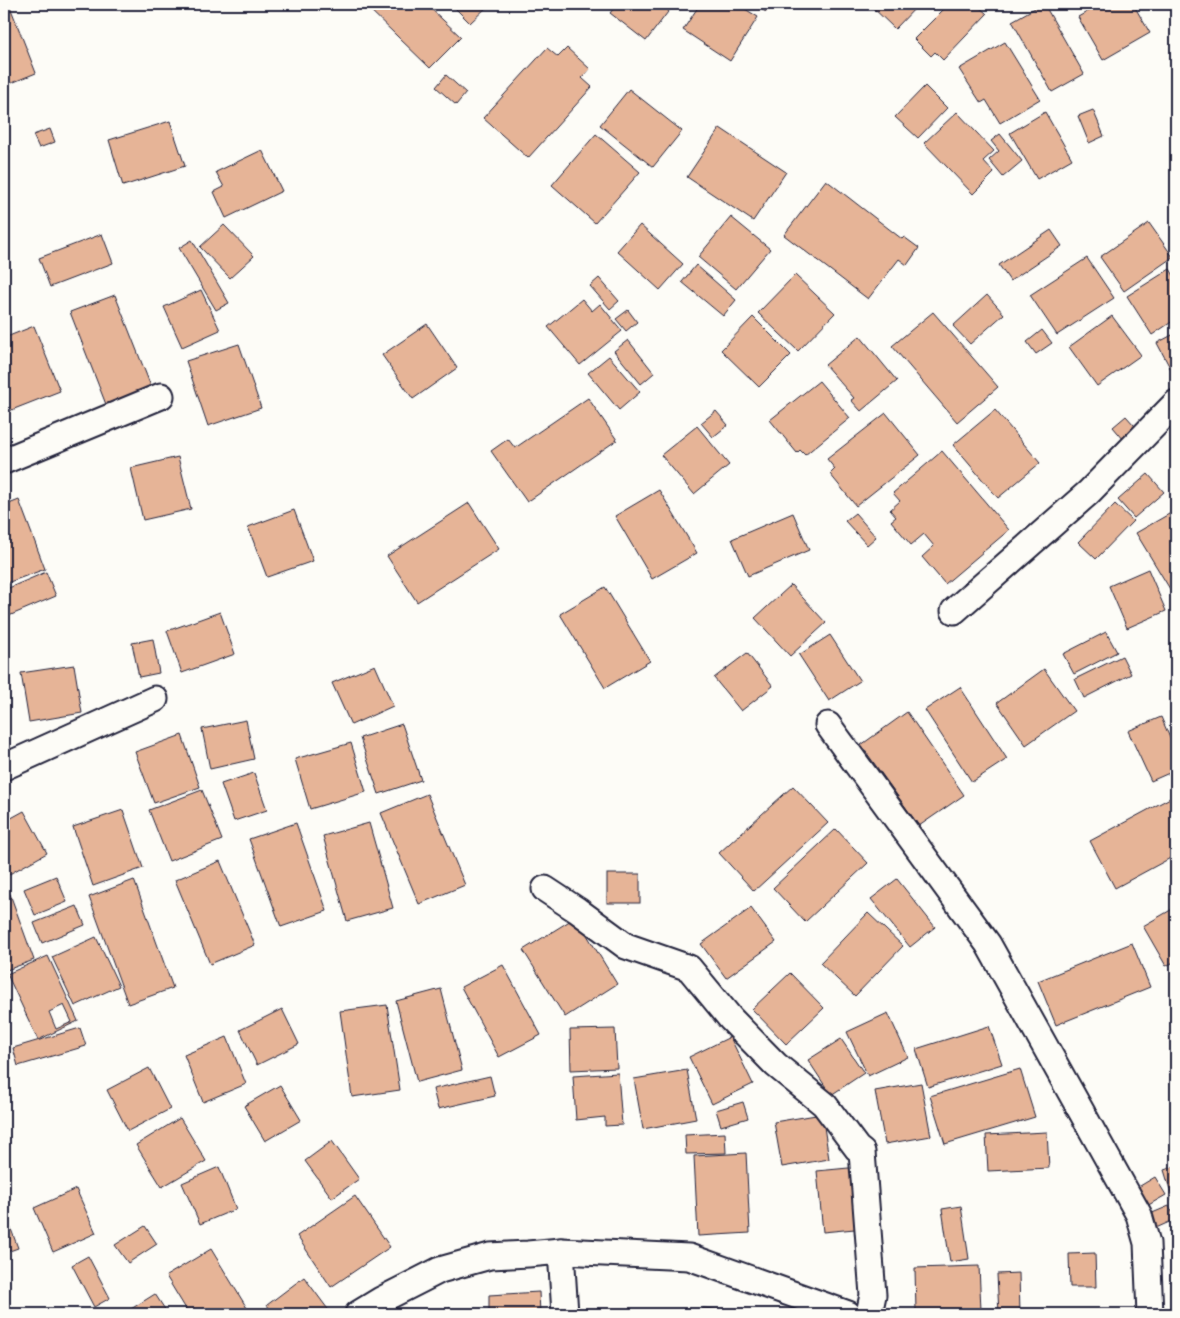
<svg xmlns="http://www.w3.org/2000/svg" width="1180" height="1318" font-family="Mali,sans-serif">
<rect width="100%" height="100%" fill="#fdfcf7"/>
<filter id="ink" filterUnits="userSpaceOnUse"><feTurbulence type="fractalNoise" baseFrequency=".02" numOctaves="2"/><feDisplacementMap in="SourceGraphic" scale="10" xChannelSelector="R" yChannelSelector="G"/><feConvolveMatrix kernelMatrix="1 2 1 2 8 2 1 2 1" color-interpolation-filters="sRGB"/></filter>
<g filter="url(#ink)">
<!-- building -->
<g fill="#e6b497" stroke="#22223b" fill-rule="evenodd">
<path d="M4,4H9L36,73L4,86Z"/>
<path d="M364,4H426L461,37L430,68Z"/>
<path d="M451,4H490L470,23Z"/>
<path d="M617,4H674L646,41L610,13Z"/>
<path d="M700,4H737L758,17L730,61L683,30Z"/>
<path d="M753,4H772L766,12Z"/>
<path d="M869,4H919L895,29Z"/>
<path d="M949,4H976L987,14L943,60L935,52L931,56L914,39Z"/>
<path d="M1042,4H1044L1084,74L1052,92L1012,21Z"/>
<path d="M1101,4H1133L1150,33L1103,60L1078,17Z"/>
<path d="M1005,42L1040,99L1000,123L986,100L981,103L959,69Z"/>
<path d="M547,48L558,57L567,48L590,69L582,78L592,87L528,158L483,118Z"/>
<path d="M446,75L466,93L456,105L436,87Z"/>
<path d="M925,86L947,108L918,138L895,117Z"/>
<path d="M629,89L682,131L653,167L600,125Z"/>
<path d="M1093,110L1104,136L1089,143L1078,116Z"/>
<path d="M957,112L994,151L983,161L994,173L973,194L924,143Z"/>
<path d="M1045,112L1072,159L1037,179L1010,133Z"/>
<path d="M170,121L185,166L123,186L109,140Z"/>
<path d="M720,128L786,172L753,221L687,177Z"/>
<path d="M50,129L55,142L39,148L33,135Z"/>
<path d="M596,134L640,172L595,223L552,185Z"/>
<path d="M1000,134L1022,161L1003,177L989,160L999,151L991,141Z"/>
<path d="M262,150L282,191L226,218L214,192L224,187L216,172Z"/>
<path d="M826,180L902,239L904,237L919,248L907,265L899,259L868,299L784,235Z"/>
<path d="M4,197L8,208L4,209Z"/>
<path d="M731,217L770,249L736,289L698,257Z"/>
<path d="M1149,223L1173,257L1124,291L1100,257Z"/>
<path d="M224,225L254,256L230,278L200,247Z"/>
<path d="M640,225L683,264L660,290L617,251Z"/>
<path d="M1051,230L1062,246L1010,281L999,265Z"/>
<path d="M102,234L113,263L50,287L39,258Z"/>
<path d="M192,240L229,303L216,310L179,248Z"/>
<path d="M1087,258L1114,298L1057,335L1030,295Z"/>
<path d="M696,265L736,300L723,316L682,282Z"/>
<path d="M1170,269L1176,279V319L1152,335L1127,296Z"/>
<path d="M795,275L835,313L798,351L758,313Z"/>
<path d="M599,278L619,301L610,309L590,286Z"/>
<path d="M201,290L220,330L182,347L164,307Z"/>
<path d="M115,295L152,389L107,407L70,312Z"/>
<path d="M987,295L1004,314L970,344L953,326Z"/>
<path d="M582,299L592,311L600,304L622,331L580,365L548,327Z"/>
<path d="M628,310L637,322L626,331L616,319Z"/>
<path d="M933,312L998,387L957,422L892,346Z"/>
<path d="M1112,316L1141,355L1097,386L1069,347Z"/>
<path d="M753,317L791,355L759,387L721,350Z"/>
<path d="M427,324L457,368L413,399L382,355Z"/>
<path d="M34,326L60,391L4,413V338Z"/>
<path d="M1042,330L1052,343L1036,354L1027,342Z"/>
<path d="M1176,333V379L1157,343Z"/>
<path d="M860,336L897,381L861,411L851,400L854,398L825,365Z"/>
<path d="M628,340L654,373L641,384L614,351Z"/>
<path d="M239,344L261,408L208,426L186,361Z"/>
<path d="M609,356L640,392L619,410L588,373Z"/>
<path d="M819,381L850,418L805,455L800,450L797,453L770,420Z"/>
<path d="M588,398L617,440L527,502L491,451L508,439L515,448Z"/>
<path d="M995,410L1040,463L998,498L953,445Z"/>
<path d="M716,411L728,425L713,437L701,423Z"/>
<path d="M886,413L920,455L856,506L830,474L835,469L827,459Z"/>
<path d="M1126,416L1142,434L1129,446L1113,427Z"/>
<path d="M697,426L729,465L694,494L661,455Z"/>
<path d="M942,451L1009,530L945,584L922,557L934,546L924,534L911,545L891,521L896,517L890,510L900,501L893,493Z"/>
<path d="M178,457L191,509L143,520L131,468Z"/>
<path d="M1148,474L1164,492L1134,518L1118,500Z"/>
<path d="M659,490L697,553L652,579L615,516Z"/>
<path d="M19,500L45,569L4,584V506Z"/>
<path d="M469,503L499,549L417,602L387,556Z"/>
<path d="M1115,504L1133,521L1096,559L1078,542Z"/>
<path d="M294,510L313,561L267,577L248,527Z"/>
<path d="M1176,510V592L1173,594L1136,533Z"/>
<path d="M793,513L809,550L748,576L732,539Z"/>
<path d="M855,513L876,537L867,545L845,521Z"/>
<path d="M1148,569L1166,611L1127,628L1109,586Z"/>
<path d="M46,572L56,596L4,618V590Z"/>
<path d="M791,585L826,623L790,656L755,618Z"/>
<path d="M605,587L650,661L605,688L560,614Z"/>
<path d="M220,612L235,654L182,673L167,631Z"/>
<path d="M1106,632L1117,652L1074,674L1063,654Z"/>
<path d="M830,635L860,681L829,701L799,655Z"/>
<path d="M153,639L159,673L139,677L132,643Z"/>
<path d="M747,653L773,686L741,711L714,678Z"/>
<path d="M1122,656L1131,674L1084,698L1075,679Z"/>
<path d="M74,665L82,713L29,722L21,673Z"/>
<path d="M375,665L393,706L351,725L332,683Z"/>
<path d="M1044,669L1074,711L1026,745L997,703Z"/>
<path d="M960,687L1007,759L972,782L925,710Z"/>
<path d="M907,712L964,795L919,826L861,745Z"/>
<path d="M1161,717L1176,752V770L1151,781L1128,731Z"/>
<path d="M246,720L254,759L210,769L202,729Z"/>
<path d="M402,724L421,780L379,794L360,738Z"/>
<path d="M182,735L200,787L154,803L135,752Z"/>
<path d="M351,743L366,792L310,809L295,759Z"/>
<path d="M254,773L267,810L234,821L221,784Z"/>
<path d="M793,786L828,823L754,891L719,853Z"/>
<path d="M202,790L222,840L169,861L149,810Z"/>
<path d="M427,794L465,885L419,904L381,813Z"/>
<path d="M1172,797L1176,805V855L1115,888L1090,841Z"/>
<path d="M123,810L143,868L93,886L73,827Z"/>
<path d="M24,811L47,853L4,877V822Z"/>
<path d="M296,823L327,911L281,927L249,839Z"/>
<path d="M369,823L393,908L347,921L323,836Z"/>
<path d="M836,829L868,863L805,922L773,888Z"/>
<path d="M220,861L255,945L210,964L175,880Z"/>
<rect x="607" y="874" width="33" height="29"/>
<path d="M56,876L67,902L35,915L24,889Z"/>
<path d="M897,879L935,927L910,947L871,899Z"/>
<path d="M134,880L173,988L128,1004L89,897Z"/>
<path d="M10,894L34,960L4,971V896Z"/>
<path d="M77,906L85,925L42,943L34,923Z"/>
<path d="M1176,907V961L1166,966L1143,926Z"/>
<path d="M751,908L776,942L726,978L701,944Z"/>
<path d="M868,913L903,946L855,996L820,963Z"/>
<path d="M576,917L617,984L565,1017L523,950Z"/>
<path d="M96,937L119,986L75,1006L52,957Z"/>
<path d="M1132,943L1150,987L1056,1025L1038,981Z"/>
<path d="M48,956L78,1021L38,1040L7,974ZM64,1005L72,1022L56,1029L49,1012Z"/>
<path d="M503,965L541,1035L499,1057L461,987Z"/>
<path d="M790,973L824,1008L786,1044L752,1009Z"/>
<path d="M441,989L462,1070L417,1082L396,1001Z"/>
<path d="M387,1005L400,1090L352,1097L340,1011Z"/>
<path d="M282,1009L299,1044L257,1065L240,1030Z"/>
<path d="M888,1013L908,1057L868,1076L847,1032Z"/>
<path d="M989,1026L1002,1064L928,1087L916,1049Z"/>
<path d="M80,1028L86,1046L18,1066L13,1048Z"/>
<path d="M615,1029L617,1068L571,1070L570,1030Z"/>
<path d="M227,1037L246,1084L203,1102L184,1055Z"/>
<path d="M730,1037L753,1084L712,1104L689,1057Z"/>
<path d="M841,1039L864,1073L831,1095L808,1060Z"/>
<path d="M149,1068L170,1109L128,1131L107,1090Z"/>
<path d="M1020,1069L1035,1117L945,1144L930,1096Z"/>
<path d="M687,1070L696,1119L643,1129L634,1079Z"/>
<path d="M618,1073L622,1125L605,1126V1117L576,1120L573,1076Z"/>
<path d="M490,1076L495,1096L438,1109L433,1089Z"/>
<path d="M921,1083L931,1136L885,1144L875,1091Z"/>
<path d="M280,1085L301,1120L265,1141L244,1106Z"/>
<path d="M743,1102L748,1118L721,1126L716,1110Z"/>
<path d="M822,1114L829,1159L782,1167L774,1122Z"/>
<path d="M180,1118L206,1161L162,1187L136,1145Z"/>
<path d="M1047,1132L1049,1168L988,1171L986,1135Z"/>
<path d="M725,1133L726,1153L686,1154L685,1135Z"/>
<path d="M332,1141L359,1179L332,1198L305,1161Z"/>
<path d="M746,1153L750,1233L698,1236L694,1156Z"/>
<path d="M1176,1166V1209L1164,1170Z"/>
<path d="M219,1167L236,1209L200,1224L182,1183Z"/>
<path d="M859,1167L865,1228L823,1232L817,1171Z"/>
<path d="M1155,1177L1166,1195L1145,1207L1135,1189Z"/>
<path d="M76,1189L96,1233L53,1252L34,1208Z"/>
<path d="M355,1196L390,1247L331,1287L297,1236Z"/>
<path d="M961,1206L969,1259L950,1262L942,1209Z"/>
<path d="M1169,1206L1176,1219L1156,1228L1150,1214Z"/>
<path d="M4,1210L18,1248L4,1253Z"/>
<path d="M145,1226L157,1244L128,1263L115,1245Z"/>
<path d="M211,1249L250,1313L248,1314H189L166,1276Z"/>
<path d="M1095,1253L1096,1287H1070L1069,1254Z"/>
<path d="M88,1256L110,1298L94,1307L72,1265Z"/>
<path d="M979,1266L981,1310L916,1312L915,1268Z"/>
<path d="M1019,1273L1020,1314H999L997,1274Z"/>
<path d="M304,1277L330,1312L328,1314H273L267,1305Z"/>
<path d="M539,1292L540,1314H489V1295Z"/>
<path d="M155,1294L168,1314H123Z"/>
<path d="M450,1308L452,1314H432Z"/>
<path d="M702,1308L739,1311V1314H701Z"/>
</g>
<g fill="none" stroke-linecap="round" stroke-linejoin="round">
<!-- minor casing -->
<g stroke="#22223b" stroke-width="29">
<g id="minor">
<path d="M4,461L161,396"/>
<path d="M954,611L1088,493L1176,403"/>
<path d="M828,725L988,944L1139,1215L1147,1243L1150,1314"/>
<path d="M4,767L155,699"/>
<path d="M545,889L577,910L626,946L689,968L731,1019L776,1065L824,1104L857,1148L862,1152L873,1295L869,1314"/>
<path d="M561,1251L565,1314"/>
<path d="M358,1314L381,1300L440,1270L490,1256L528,1254L561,1251L689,1257L848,1314"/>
</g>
</g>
<!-- minor -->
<use href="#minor" stroke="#fdfcf7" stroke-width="25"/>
</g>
</g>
<!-- margin -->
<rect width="1180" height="1318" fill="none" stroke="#fdfcf7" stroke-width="20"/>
<rect x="10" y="10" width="1160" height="1298" fill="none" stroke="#22223b" stroke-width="2" filter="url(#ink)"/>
</svg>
